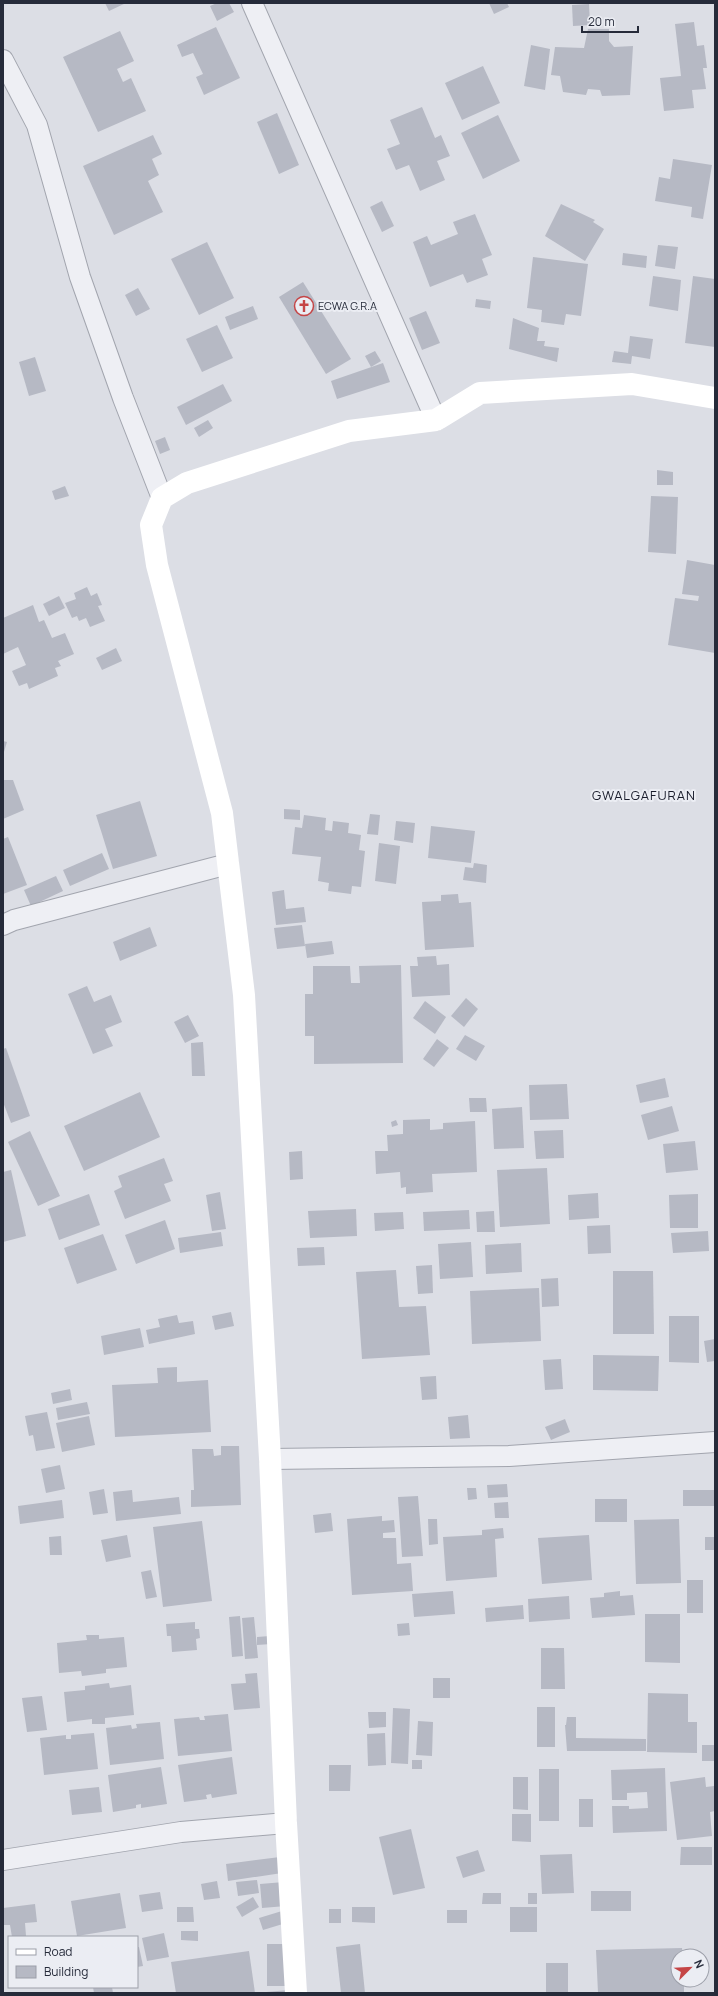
<svg xmlns="http://www.w3.org/2000/svg" width="718" height="1996" font-family="Manrope,sans-serif">
<rect width="100%" height="100%" fill="#dcdee5"/>
<!-- building -->
<g fill="#b6b9c4">
<path d="M105,3H126L109,11Z"/>
<path d="M217,3H229L234,12L217,21L210,6Z"/>
<path d="M489,3H507L509,7L494,14Z"/>
<path d="M589,4L590,25L573,26L572,5Z"/>
<path d="M694,22L697,46L704,45L707,68H703L706,89L692,90L694,108L664,111L660,78L681,76L675,24Z"/>
<path d="M216,27L240,78L204,95L196,77L203,74L193,53L182,57L177,45Z"/>
<path d="M588,29H609V41L614,47L633,46L630,95L602,96L600,90L588,89L586,95L563,92L560,76L551,75L555,47L584,48Z"/>
<path d="M120,31L134,61L117,69L123,82L131,78L146,111L98,132L63,57Z"/>
<path d="M531,45L550,49L545,90L524,86Z"/>
<path d="M483,66L500,103L462,120L445,83Z"/>
<path d="M422,107L435,138L441,135L450,156L437,161L445,180L420,191L409,165L396,170L387,149L400,144L390,120Z"/>
<path d="M277,113L299,165L279,174L257,122Z"/>
<path d="M498,115L520,161L483,179L461,133Z"/>
<path d="M153,135L162,154L152,159L159,175L148,181L163,212L114,235L83,166Z"/>
<path d="M673,159L712,165L703,219L691,217L692,207L655,201L659,177L670,179Z"/>
<path d="M382,201L394,226L382,232L370,207Z"/>
<path d="M561,204L595,220L593,222L604,229L585,261L545,236Z"/>
<path d="M475,214L492,255L482,259L488,275L467,283L463,274L430,287L413,242L427,236L431,245L458,234L453,222Z"/>
<path d="M207,242L234,298L199,315L171,259Z"/>
<path d="M658,245L678,247L675,269L655,266Z"/>
<path d="M623,253L647,256L646,268L622,265Z"/>
<path d="M533,257L588,264L581,316L566,314L564,325L541,322L542,310L527,308Z"/>
<path d="M653,276L681,280L678,311L649,306Z"/>
<path d="M693,276L715,279V347L685,343Z"/>
<path d="M303,282L351,359L326,374L279,297Z"/>
<path d="M138,288L150,309L136,316L125,295Z"/>
<path d="M476,299L491,301L490,309L475,307Z"/>
<path d="M253,306L258,319L230,330L225,317Z"/>
<path d="M426,311L440,343L422,350L409,318Z"/>
<path d="M513,318L539,328L537,341H545L544,346L559,348L557,362L509,349Z"/>
<path d="M217,325L233,358L202,372L186,339Z"/>
<path d="M630,336L653,339L650,359L632,356L631,364L612,362L614,351L628,353Z"/>
<path d="M375,351L381,361L371,367L365,356Z"/>
<path d="M35,357L46,391L29,396L19,362Z"/>
<path d="M383,363L390,382L337,399L331,381Z"/>
<path d="M223,384L232,401L186,425L177,407Z"/>
<path d="M208,420L213,428L199,437L194,428Z"/>
<path d="M165,437L170,450L160,454L155,441Z"/>
<path d="M657,470L673,472V485H657Z"/>
<path d="M65,486L69,496L55,500L52,491Z"/>
<path d="M651,496L678,497L676,554L648,552Z"/>
<path d="M687,560L715,565V653L668,645L675,598L698,601L699,596L682,594Z"/>
<path d="M87,587L91,596L97,593L102,605L98,606L105,621L90,627L86,618L79,621L77,616L72,618L65,603L76,599L74,593Z"/>
<path d="M59,596L65,608L49,616L43,604Z"/>
<path d="M33,605L39,622L44,620L52,638L65,633L74,654L58,661L61,666L55,668L58,676L29,689L27,683L19,686L12,671L26,665L18,647L3,654V618Z"/>
<path d="M116,648L122,661L102,670L96,658Z"/>
<path d="M3,741L7,742L3,755Z"/>
<path d="M3,780H13L24,810L3,819Z"/>
<path d="M140,801L157,856L113,869L96,815Z"/>
<path d="M284,809L300,810V820L284,819Z"/>
<path d="M370,814L380,815L378,835L367,834Z"/>
<path d="M304,815L326,818L325,830L332,831L333,821L349,823L348,833L361,835L359,850L365,851L361,887L352,886L351,894L328,891L329,883L318,881L321,857L292,854L295,827L302,828Z"/>
<path d="M396,821L415,823L413,843L394,840Z"/>
<path d="M431,826L475,831L471,863L428,858Z"/>
<path d="M8,837L27,885L3,894V839Z"/>
<path d="M379,843L400,846L396,884L375,881Z"/>
<path d="M102,853L109,869L70,886L63,870Z"/>
<path d="M474,863L487,865L486,883L463,880L465,867L473,868Z"/>
<path d="M56,876L63,891L31,906L24,890Z"/>
<path d="M284,890L286,909L304,907L306,922L276,925L272,892Z"/>
<path d="M458,894L459,903L471,902L474,947L425,950L422,902L441,901V895Z"/>
<path d="M302,925L305,946L277,949L274,928Z"/>
<path d="M150,927L157,946L120,961L113,942Z"/>
<path d="M332,941L334,954L307,958L305,944Z"/>
<path d="M436,956L437,965L449,964L450,995L412,997L410,966H418L417,957Z"/>
<path d="M401,965L403,1063L314,1064V1036H305V994H313V966H350L351,983H360L359,966Z"/>
<path d="M87,986L94,1002L111,995L122,1022L105,1029L113,1046L93,1054L68,994Z"/>
<path d="M466,998L478,1009L464,1027L451,1016Z"/>
<path d="M425,1001L446,1017L435,1034L413,1018Z"/>
<path d="M188,1015L199,1036L185,1043L174,1022Z"/>
<path d="M465,1035L485,1046L476,1061L456,1049Z"/>
<path d="M437,1039L449,1048L434,1067L423,1059Z"/>
<path d="M203,1042L205,1076H192L191,1043Z"/>
<path d="M6,1048L30,1116L11,1123L3,1102V1049Z"/>
<path d="M665,1078L669,1097L640,1103L636,1085Z"/>
<path d="M567,1084L569,1119L530,1120L529,1085Z"/>
<path d="M140,1092L160,1137L84,1171L64,1126Z"/>
<path d="M469,1098H486L487,1112H470Z"/>
<path d="M672,1106L679,1131L648,1140L641,1115Z"/>
<path d="M522,1107L524,1148L494,1149L492,1109Z"/>
<path d="M430,1119V1130L443,1129V1123L475,1121L477,1172L432,1174L433,1192L406,1194V1187L401,1188L400,1172L376,1174L375,1151H388L387,1135L403,1134V1120Z"/>
<path d="M396,1120L398,1125L392,1127L391,1122Z"/>
<path d="M563,1130L564,1158L536,1159L534,1131Z"/>
<path d="M30,1131L60,1196L38,1206L8,1142Z"/>
<path d="M695,1141L698,1170L666,1173L663,1144Z"/>
<path d="M302,1151L303,1179L290,1180L289,1152Z"/>
<path d="M164,1158L173,1181L164,1184L171,1201L125,1219L114,1191L122,1187L118,1176Z"/>
<path d="M547,1168L550,1224L500,1227L497,1170Z"/>
<path d="M11,1170L26,1236L3,1242V1172Z"/>
<path d="M220,1192L226,1229L212,1231L206,1195Z"/>
<path d="M598,1193L599,1218L569,1220L568,1195Z"/>
<path d="M89,1194L100,1225L59,1240L48,1209Z"/>
<path d="M698,1194V1228H670L669,1195Z"/>
<path d="M356,1209L357,1236L310,1238L308,1211Z"/>
<path d="M469,1210L470,1229L424,1231L423,1212Z"/>
<path d="M494,1211L495,1232H477L476,1212Z"/>
<path d="M403,1212L404,1229L375,1231L374,1213Z"/>
<path d="M165,1220L175,1249L136,1264L125,1235Z"/>
<path d="M610,1225L611,1253L588,1254L587,1226Z"/>
<path d="M708,1231L709,1251L673,1253L671,1233Z"/>
<path d="M221,1232L223,1246L180,1253L178,1238Z"/>
<path d="M103,1234L117,1270L77,1284L64,1248Z"/>
<path d="M471,1242L473,1277L440,1279L438,1244Z"/>
<path d="M521,1243L522,1272L486,1274L485,1245Z"/>
<path d="M324,1247L325,1265L298,1266L297,1248Z"/>
<path d="M432,1265L433,1293L418,1294L416,1266Z"/>
<path d="M396,1270L399,1307L426,1306L430,1355L362,1359L356,1272Z"/>
<path d="M613,1271H653L654,1334H613Z"/>
<path d="M558,1278L559,1306L542,1307L541,1279Z"/>
<path d="M539,1288L541,1341L472,1344L470,1291Z"/>
<path d="M231,1312L234,1326L215,1330L212,1316Z"/>
<path d="M177,1315L179,1323L193,1321L195,1334L149,1344L146,1330L160,1327L158,1319Z"/>
<path d="M669,1316H699V1363L669,1362Z"/>
<path d="M140,1328L144,1347L104,1355L101,1336Z"/>
<path d="M715,1339V1361L707,1362L704,1341Z"/>
<path d="M593,1355L659,1356L658,1391L593,1390Z"/>
<path d="M561,1359L563,1389L545,1390L543,1360Z"/>
<path d="M177,1367V1382L208,1380L211,1432L115,1437L112,1385L158,1383L157,1368Z"/>
<path d="M436,1376L437,1399L422,1400L420,1377Z"/>
<path d="M70,1389L72,1400L53,1404L51,1393Z"/>
<path d="M87,1402L90,1414L58,1420L56,1408Z"/>
<path d="M47,1412L55,1448L36,1451L33,1435L29,1436L25,1416Z"/>
<path d="M468,1415L470,1438L450,1439L448,1417Z"/>
<path d="M89,1416L95,1445L62,1452L56,1423Z"/>
<path d="M565,1419L570,1432L551,1440L545,1427Z"/>
<path d="M221,1446H239L241,1505L191,1507V1490H194L192,1449H213L214,1456L221,1455Z"/>
<path d="M60,1465L65,1489L46,1493L41,1469Z"/>
<path d="M507,1484L508,1497L488,1498L487,1485Z"/>
<path d="M467,1488H476L477,1499L468,1500Z"/>
<path d="M104,1489L108,1513L93,1515L89,1492Z"/>
<path d="M132,1490L133,1502L179,1497L181,1514L116,1521L113,1492Z"/>
<rect x="683" y="1490" width="31" height="16"/>
<path d="M418,1496L423,1556L402,1557L398,1497Z"/>
<rect x="595" y="1499" width="32" height="23"/>
<path d="M62,1500L64,1518L20,1524L18,1506Z"/>
<path d="M508,1502L509,1518H495L494,1503Z"/>
<path d="M331,1513L333,1531L315,1533L313,1515Z"/>
<path d="M382,1516V1521L394,1520L395,1532L383,1533V1538H396L397,1564L411,1563L413,1591L352,1595L347,1519Z"/>
<path d="M428,1519H437L438,1544L429,1545Z"/>
<path d="M679,1519L681,1583L636,1584L634,1520Z"/>
<path d="M202,1521L212,1601L163,1607L153,1527Z"/>
<path d="M503,1528L504,1538L495,1539L497,1577L446,1581L443,1537L482,1535V1530Z"/>
<path d="M127,1535L131,1557L106,1562L101,1540Z"/>
<path d="M589,1535L592,1580L542,1584L538,1538Z"/>
<path d="M61,1536L62,1555H50L49,1537Z"/>
<rect x="705" y="1537" width="10" height="13"/>
<path d="M151,1570L157,1597L146,1599L141,1572Z"/>
<rect x="687" y="1580" width="16" height="33"/>
<path d="M453,1591L455,1614L414,1617L412,1594Z"/>
<path d="M620,1591V1596L633,1595L635,1615L592,1618L590,1598L604,1597V1593Z"/>
<path d="M569,1596L570,1619L529,1622L528,1599Z"/>
<path d="M523,1605L524,1619L486,1622L485,1608Z"/>
<path d="M645,1614H680V1663L645,1662Z"/>
<path d="M240,1616L243,1656L232,1657L229,1617Z"/>
<path d="M254,1617L258,1658L245,1659L242,1618Z"/>
<path d="M195,1622V1629H199L200,1638L196,1639L197,1650L172,1652L171,1636H167L166,1624Z"/>
<path d="M409,1623L410,1635L398,1636L397,1624Z"/>
<path d="M86,1635H99V1639L124,1637L127,1667L106,1669V1673L82,1676L81,1671L59,1673L57,1643L87,1640Z"/>
<path d="M270,1636L271,1644L257,1645V1637Z"/>
<path d="M541,1648H564L565,1689H541Z"/>
<path d="M257,1673L260,1708L234,1710L231,1684L246,1683L245,1674Z"/>
<rect x="433" y="1678" width="17" height="20"/>
<path d="M109,1683L110,1688L131,1685L134,1715L105,1718V1724H92V1719L67,1722L64,1692L85,1690V1686Z"/>
<path d="M648,1693L688,1694V1722H697V1753L647,1752Z"/>
<path d="M42,1696L47,1730L27,1732L22,1698Z"/>
<rect x="537" y="1707" width="18" height="40"/>
<path d="M393,1708L410,1709L408,1764L391,1763Z"/>
<path d="M368,1712H386V1727L369,1728Z"/>
<path d="M228,1714L232,1751L178,1756L174,1719L199,1717L200,1720H205L204,1716Z"/>
<path d="M567,1717H576V1738L646,1739V1751H567L565,1725H566Z"/>
<path d="M418,1721L433,1722L432,1756L416,1755Z"/>
<path d="M160,1722L164,1759L110,1765L106,1728L131,1725L132,1729L137,1728L136,1724Z"/>
<path d="M94,1733L98,1769L44,1775L40,1738L66,1735V1739H71V1735Z"/>
<path d="M385,1733L386,1765L368,1766L367,1734Z"/>
<rect x="702" y="1745" width="13" height="16"/>
<path d="M232,1757L237,1794L212,1798L211,1794L206,1795L207,1799L184,1802L178,1765Z"/>
<rect x="412" y="1760" width="10" height="9"/>
<path d="M329,1765H351L350,1791H329Z"/>
<path d="M161,1767L167,1804L141,1808V1804L136,1805V1808L113,1812L108,1775Z"/>
<path d="M665,1768L667,1831L613,1833L612,1806H629V1809L648,1808L647,1792L627,1793V1800H612L611,1770Z"/>
<rect x="539" y="1769" width="20" height="52"/>
<path d="M513,1777H528V1810L513,1809Z"/>
<path d="M705,1777L706,1787L714,1786L715,1798V1811L710,1812L712,1836L677,1840L670,1782Z"/>
<path d="M99,1787L102,1812L72,1815L69,1790Z"/>
<rect x="579" y="1799" width="14" height="28"/>
<path d="M512,1814H531V1842L512,1841Z"/>
<path d="M411,1829L425,1888L393,1895L379,1837Z"/>
<path d="M681,1847H712V1865H680Z"/>
<path d="M478,1850L485,1871L463,1878L456,1857Z"/>
<path d="M572,1854L574,1893L542,1894L540,1855Z"/>
<path d="M280,1857L282,1873L228,1881L226,1864Z"/>
<path d="M257,1880L259,1893L238,1896L236,1882Z"/>
<path d="M217,1881L220,1898L204,1900L201,1884Z"/>
<path d="M284,1882L286,1906L262,1908L260,1884Z"/>
<rect x="591" y="1891" width="40" height="20"/>
<path d="M160,1892L163,1909L142,1912L139,1895Z"/>
<path d="M120,1893L126,1928L77,1936L71,1901Z"/>
<path d="M483,1893H501V1904H482Z"/>
<rect x="528" y="1893" width="9" height="11"/>
<path d="M253,1897L259,1907L242,1917L236,1907Z"/>
<path d="M35,1904L37,1922L25,1923L26,1936L12,1937L10,1925H3V1908Z"/>
<path d="M177,1907H193L194,1922H177Z"/>
<path d="M352,1907H375V1923L352,1922Z"/>
<rect x="510" y="1907" width="27" height="25"/>
<rect x="329" y="1909" width="12" height="14"/>
<rect x="447" y="1910" width="20" height="13"/>
<path d="M282,1911L286,1923L263,1930L259,1918Z"/>
<path d="M181,1931H198V1941L181,1940Z"/>
<path d="M164,1933L169,1957L147,1961L142,1938Z"/>
<rect x="267" y="1944" width="22" height="42"/>
<path d="M360,1944L365,1993H341L336,1947Z"/>
<path d="M137,1947H139L143,1966L137,1967Z"/>
<path d="M682,1948L683,1956H678V1980H684V1993H598L596,1950Z"/>
<path d="M249,1951L255,1993H176L171,1962Z"/>
<rect x="546" y="1963" width="22" height="30"/>
<path d="M93,1987H112L113,1993H94Z"/>
<path d="M289,1990V1993H266V1992Z"/>
</g>
<g fill="none" stroke-linecap="round" stroke-linejoin="round">
<!-- street casing -->
<g stroke="#a2a5ae" stroke-width="22">
<g id="street">
<path d="M252,3L436,420"/>
<path d="M3,60L37,125L80,277L123,398L162,498"/>
<path d="M3,925L14,920L228,864"/>
<path d="M270,1459L509,1456L715,1442"/>
<path d="M3,1860L181,1832L286,1823"/>
</g>
</g>
<!-- street -->
<use href="#street" stroke="#eeeff4" stroke-width="20"/>
<!-- secondary -->
<path stroke="#fff" stroke-width="22" d="M296,1993L286,1823L270,1459L244,995L222,813L157,565L151,525L162,498L187,483L349,431L436,420L480,393L632,384L715,398"/>
</g>
<!-- icons -->
<defs>
<g id="church-ring" transform="scale(1)"><circle r="9.5" fill="#ebedf3" stroke="#c54546" stroke-width="1.5"/><path d="M-1.2-6h2.4v3.5h3.3v2.4h-3.3V6h-2.4V-.1h-3.3v-2.4h3.3Z" fill="#c54546"/></g>
</defs>
<g fill-rule="evenodd">
<use href="#church-ring" x="304" y="306"/>
</g>
<g text-anchor="middle" stroke-width="4" stroke-linejoin="round" paint-order="stroke">
<!-- poi labels -->
<g font-size="11" fill="#262b3a" stroke="#ebedf3" text-anchor="start">
<text x="318" y="310">ECWA G.R.A</text>
</g>
<!-- quarter labels -->
<g font-size="13" letter-spacing="1" fill="#191c2b" stroke="#ebedf3">
<text x="644" y="800">GWALGAFURAN</text>
</g>
</g>
<!-- border -->
<rect width="718" height="1996" fill="none" stroke="#262b3a" stroke-width="8"/>
<!-- legend -->
<rect x="8" y="1936" width="130" height="52" fill="#ebedf3" stroke="#9c9fa9"/>
<rect x="16" y="1949" width="20" height="6" fill="#ffffff" stroke="#9c9fa9"/>
<text x="44" y="1956" font-size="12" fill="#262b3a">Road</text>
<rect x="16" y="1966" width="20" height="12" fill="#b6b9c4" stroke="#9c9fa9"/>
<text x="44" y="1976" font-size="12" fill="#262b3a">Building</text>
<!-- north arrow -->
<g transform="translate(690 1968) rotate(66)"><circle r="19" fill="#ebedf3" stroke="#9c9fa9"/>
<path d="M0-3L7 15L0 10L-7 15Z" fill="#c54546"/>
<text y="-6" font-size="11" font-weight="bold" text-anchor="middle" fill="#262b3a">N</text>
</g>
<!-- scale -->
<path d="M582 26v6h56v-6" fill="none" stroke="#262b3a" stroke-width="2"/>
<text x="588" y="26" font-size="12" fill="#262b3a" stroke="#ebedf3" stroke-width="3" paint-order="stroke">20 m</text>
</svg>
